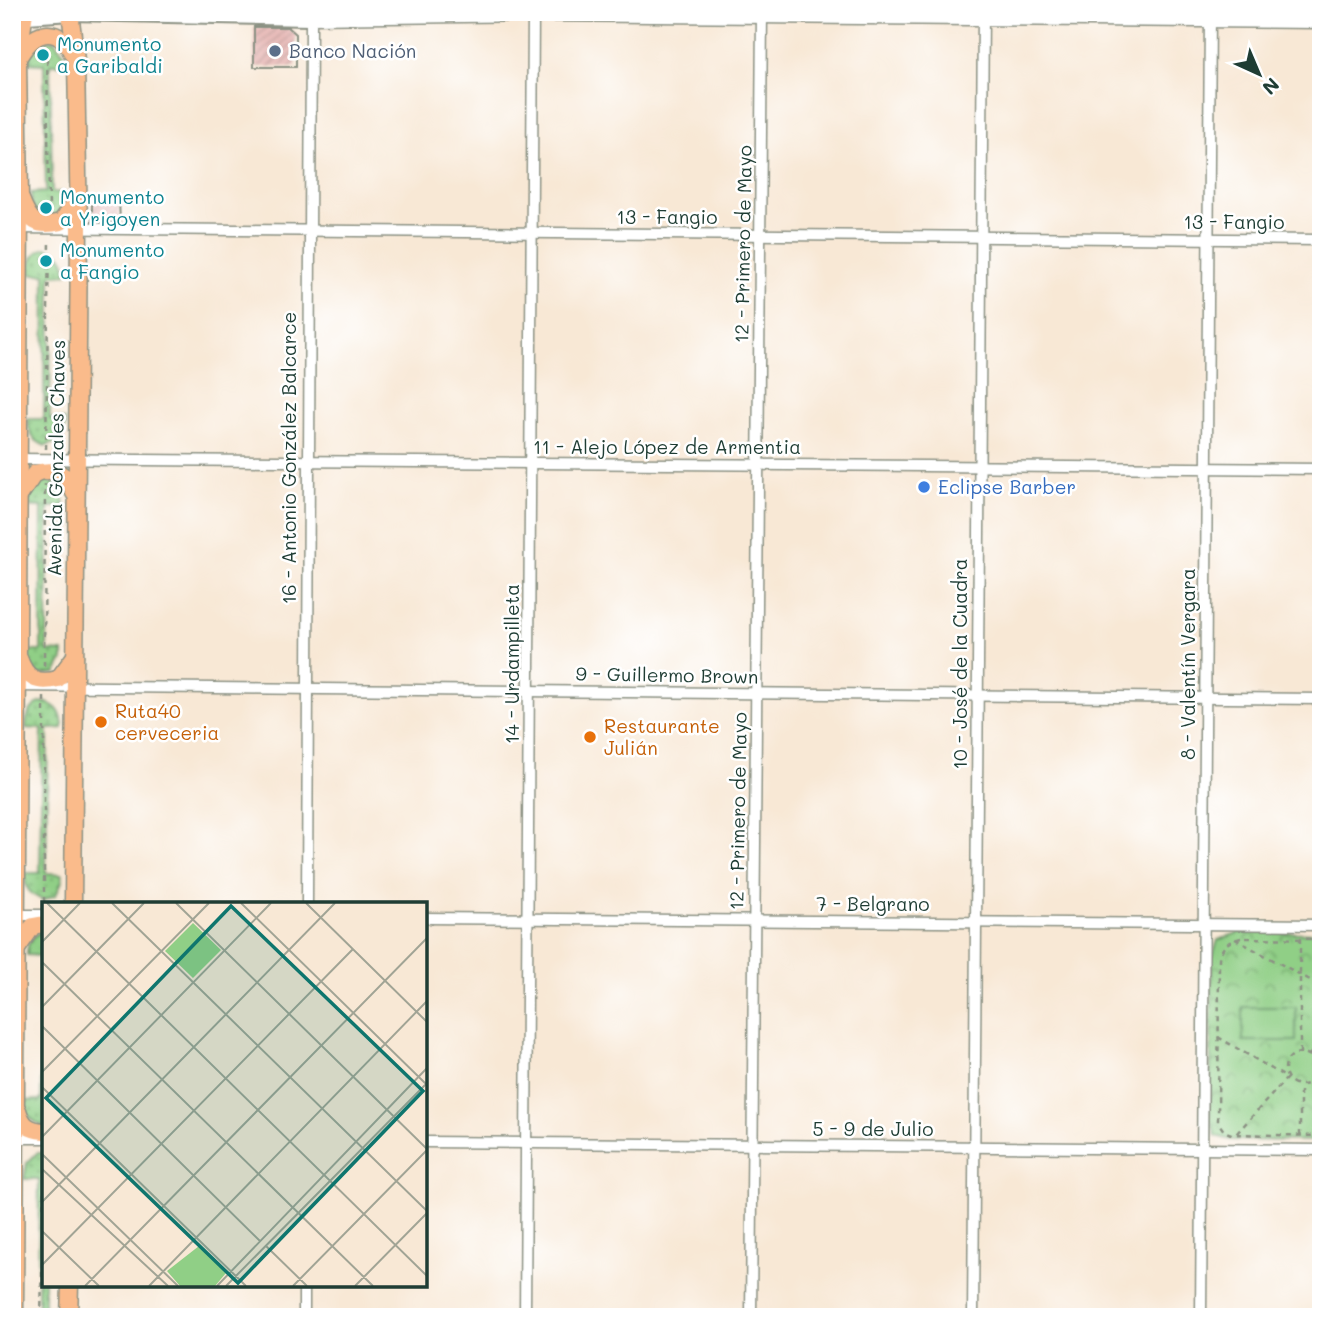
<svg xmlns="http://www.w3.org/2000/svg" width="1333" height="1329" font-family="Mali,sans-serif">
<defs>
<pattern id="grass-dots" width="8" height="8" patternUnits="userSpaceOnUse" patternTransform="scale(1.75)"><rect width="8" height="8" fill="#90cf86"/><path d="M2 2h.1M6 6h.1" fill="none" stroke="#75a96e" stroke-width="1.8" stroke-linecap="round"/></pattern>
<pattern id="park-crowns" width="20" height="18" patternUnits="userSpaceOnUse" patternTransform="scale(1.75)"><rect width="20" height="18" fill="#90cf86"/><path d="M2 6a3 3 0 1 1 6 0M12 15a3 3 0 1 1 6 0" fill="none" stroke="#75a96e"/></pattern>
<pattern id="building-hatch" width="6" height="6" patternUnits="userSpaceOnUse" patternTransform="scale(1.75)"><rect width="6" height="6" fill="#e4aeab"/><path d="M-1 1l2-2M0 6l6-6M5 7l2-2" fill="none" stroke="#b88f8c"/></pattern>
</defs>
<rect width="100%" height="100%" fill="#fff"/>
<filter id="ink" filterUnits="userSpaceOnUse"><feTurbulence type="fractalNoise" baseFrequency=".0143" numOctaves="2"/><feDisplacementMap in="SourceGraphic" scale="14" xChannelSelector="R" yChannelSelector="G"/><feConvolveMatrix kernelMatrix="1 2 1 2 8 2 1 2 1" color-interpolation-filters="sRGB"/></filter>
<filter id="wash" filterUnits="userSpaceOnUse"><feTurbulence type="fractalNoise" baseFrequency=".00686" numOctaves="4" result="noise"/><feDisplacementMap in="SourceGraphic" scale="28" xChannelSelector="R" yChannelSelector="G"/><feGaussianBlur stdDeviation="1.57" result="paint"/><feColorMatrix in="noise" values="0 0 0 0 0 0 0 0 0 0 0 0 0 0 0 0 0 1.4 0 .05"/><feComposite in="paint" operator="in"/></filter>
<g filter="url(#wash)">
<rect width="100%" height="100%" fill="#f8e8d5"/>
<!-- grass -->
<g fill="url(#grass-dots)" stroke="#58865d" stroke-width="2">
<path d="M54,40L66,56V64H50L52,192L68,193V201L55,218C39,216 30,210 31,193L46,192L44,64L29,63V56L36,43Z"/>
<path d="M47,248C62,252 66,260 67,274L51,275L50,419L65,420V427L59,441L46,446C33,441 28,433 28,419H44L45,274H29C29,262 34,250 47,248Z"/>
<path d="M45,480C59,484 64,492 64,506L48,507L47,651L63,652V660L56,673L38,675L25,659V651H41L42,507L27,506C27,494 32,482 45,480Z"/>
<path d="M44,702C58,706 63,714 63,728L48,729L46,873L62,874V881L56,895L43,900C30,895 24,888 25,873H40L42,729L26,728C26,716 31,704 44,702Z"/>
<path d="M44,930V1127C31,1120 25,1116 25,1101L41,1100L42,956L27,955C27,942 32,935 44,930Z"/>
<path d="M37,1153H44V1317H38L39,1179H24L27,1163Z"/>
</g>
<!-- park -->
<path fill="url(#park-crowns)" stroke="#58865d" stroke-width="2" d="M1240,932L1321,933V1141L1231,1140L1216,1136L1210,1118L1212,958L1218,940Z"/>
<!-- pitch -->
<rect fill="#90cf86" stroke="#58865d" stroke-width="2" x="1243" y="1007" width="53" height="34"/>
<g id="blocks">
<!-- building -->
<g fill="url(#building-hatch)">
<path d="M254,27H288L296,34V67H254Z"/>
<path d="M119,199L120,222L92,221V200Z"/>
</g>
</g>
</g>
<g filter="url(#ink)">
<use href="#blocks" fill-opacity="0" stroke="#8c9284" stroke-width="2"/>
<g fill="none" stroke-linecap="round" stroke-linejoin="round">
<!-- minor casing -->
<g stroke="#8c9284" stroke-width="13">
<g id="minor">
<path d="M16,228L1321,240"/>
<path d="M16,459L1321,469"/>
<path d="M12,686L1321,699"/>
<path d="M307,904L311,19L533,16L1321,23"/>
<path d="M13,915H44"/>
<path d="M425,918L1321,925"/>
<path d="M13,1138H44"/>
<path d="M425,1142L1321,1150"/>
<path d="M304,1317V1285"/>
<path d="M525,1317L533,12"/>
<path d="M751,1317L762,12"/>
<path d="M973,1317L983,12"/>
<path d="M1201,1317L1210,12"/>
</g>
</g>
<!-- tertiary casing -->
<g stroke="#8c9284" stroke-width="16">
<path id="tertiary" d="M12,18L71,14L311,19L310,12"/>
</g>
<!-- primary casing -->
<g stroke="#8c9284" stroke-width="19">
<g id="primary">
<path d="M70,12L76,60L79,230L73,904"/>
<path d="M20,55C36,29 59,25 73,55"/>
<path d="M21,199C30,223 37,228 61,222L78,199"/>
<path d="M20,495L35,473C56,468 67,472 74,493"/>
<path d="M19,658C26,679 37,684 58,679L75,656"/>
<path d="M17,949L33,926L44,924"/>
<path d="M18,1110C22,1125 29,1130 44,1131"/>
<path d="M15,1317L20,197L18,59L25,12"/>
<path d="M69,1317L70,1285"/>
</g>
</g>
<!-- path -->
<g stroke="#8c9284" stroke-width="2.5" stroke-dasharray="5 5" stroke-linecap="butt">
<path d="M47,50L49,211"/>
<path d="M46,449L49,239"/>
<path d="M44,666L45,484"/>
<path d="M44,697V904"/>
<path d="M1235,939L1321,986"/>
<path d="M1321,939L1241,938C1228,941 1223,945 1219,958L1218,1122L1224,1131L1231,1134L1321,1136"/>
<path d="M1218,1037L1287,1078L1236,1134"/>
<path d="M1300,1053V938"/>
<circle cx="1301" cy="1069" r="16"/>
<path d="M1309,1055L1321,1042"/>
<path d="M1300,1136V1086"/>
<path d="M41,1317L44,1190"/>
</g>
<!-- minor -->
<use href="#minor" stroke="#fff" stroke-width="10"/>
<!-- tertiary -->
<use href="#tertiary" stroke="#fff" stroke-width="12"/>
<!-- primary -->
<use href="#primary" stroke="#fabb8b" stroke-width="16"/>
</g>
</g>
<!-- markers -->
<circle fill="#5c6f8a" stroke="#fff" stroke-width="2.5" cx="275" cy="51" r="7"/>
<g fill="#0f9aa8" stroke="#fff" stroke-width="2.5">
<circle cx="43" cy="55" r="7"/>
<circle cx="46" cy="208" r="7"/>
<circle cx="46" cy="261" r="7"/>
</g>
<circle fill="#3f7fe0" stroke="#fff" stroke-width="2.5" cx="924" cy="487" r="7"/>
<g fill="#e8710a" stroke="#fff" stroke-width="2.5">
<circle cx="101" cy="722" r="7"/>
<circle cx="590" cy="737" r="7"/>
</g>
<g text-anchor="middle" stroke-width="5" stroke-linejoin="round" paint-order="stroke">
<!-- culture labels -->
<g font-size="19" fill="#0d838f" stroke="#fff" text-anchor="start">
<text x="57" y="51">Monumento<tspan x="57" dy="22">a Garibaldi</tspan></text>
<text x="60" y="204">Monumento<tspan x="60" dy="22">a Yrigoyen</tspan></text>
<text x="60" y="257">Monumento<tspan x="60" dy="22">a Fangio</tspan></text>
</g>
<!-- service labels -->
<g font-size="19" fill="#4e5e75" stroke="#fff" text-anchor="start">
<text x="289" y="58">Banco Nación</text>
</g>
<!-- street labels -->
<g font-size="19" fill="#1f3d34" stroke="#fff">
<text x="667" y="224">13 - Fangio</text>
<text x="1234" y="229">13 - Fangio</text>
<text transform="translate(743 244) rotate(-89)" y="7">12 - Primero de Mayo</text>
<text x="667" y="454">11 - Alejo López de Armentia</text>
<text transform="translate(56 458) rotate(-89)" y="7">Avenida Gonzales Chaves</text>
<text transform="translate(289 458) rotate(-90)" y="7">16 - Antonio González Balcarce</text>
<text transform="translate(512 664) rotate(-90)" y="7">14 - Urdampilleta</text>
<text transform="translate(960 664) rotate(-90)" y="7">10 - José de la Cuadra</text>
<text transform="translate(1188 664) rotate(-90)" y="7">8 - Valentín Vergara</text>
<text transform="translate(667 675) rotate(1)" y="7">9 - Guillermo Brown</text>
<text transform="translate(738 811) rotate(-89)" y="7">12 - Primero de Mayo</text>
<text x="873" y="911">7 - Belgrano</text>
<text x="873" y="1136">5 - 9 de Julio</text>
</g>
<!-- shop labels -->
<g font-size="19" fill="#366cbe" stroke="#fff" text-anchor="start">
<text x="938" y="494">Eclipse Barber</text>
</g>
<!-- food labels -->
<g font-size="19" fill="#c56008" stroke="#fff" text-anchor="start">
<text x="115" y="718">Ruta40<tspan x="115" dy="22">cerveceria</tspan></text>
<text x="604" y="733">Restaurante<tspan x="604" dy="22">Julián</tspan></text>
</g>
</g>
<!-- overview -->
<g transform="translate(42 902)">
<rect width="385" height="385" fill="#f8e8d5"/>
<path d="M151,21L179,48L151,76L123,49ZM157,344L184,371L173,384H138L125,369Z" fill="#90cf86"/>
<path fill="none" stroke="#a1a495" stroke-width="2" d="M5,1L385,374M70,1L385,309M134,1L385,247M199,1L384,182M264,1L385,120M0,40L38,1M0,60L331,384M0,105L102,1M0,124L218,339M0,170L167,1M0,185L204,384M0,235L229,1M0,252L136,384M0,267L126,384M0,300L293,1M0,329L57,384M224,344L265,384M0,363L311,47M43,384L385,36M107,384L385,99M175,384L385,166M184,384L385,181M251,384L385,248M313,384L385,311"/>
<path fill="#0f766e" fill-opacity="0.15" stroke="#0f766e" stroke-width="3.5" d="M189,4L381,189L196,381L4,196Z"/>
<rect width="385" height="385" fill="none" stroke="#1f3d34" stroke-width="3.5"/>
</g>
<!-- margin -->
<rect width="1333" height="1329" fill="none" stroke="#fff" stroke-width="42"/>
<!-- north arrow -->
<g transform="translate(1259 74) rotate(136)" stroke="#ffffff" stroke-width="5" paint-order="stroke">
<path d="M0-5L12 26L0 18L-12 26Z" fill="#1f3d34"/>
<text y="-10" font-size="19" font-weight="bold" text-anchor="middle" fill="#1f3d34">N</text>
</g>
</svg>
